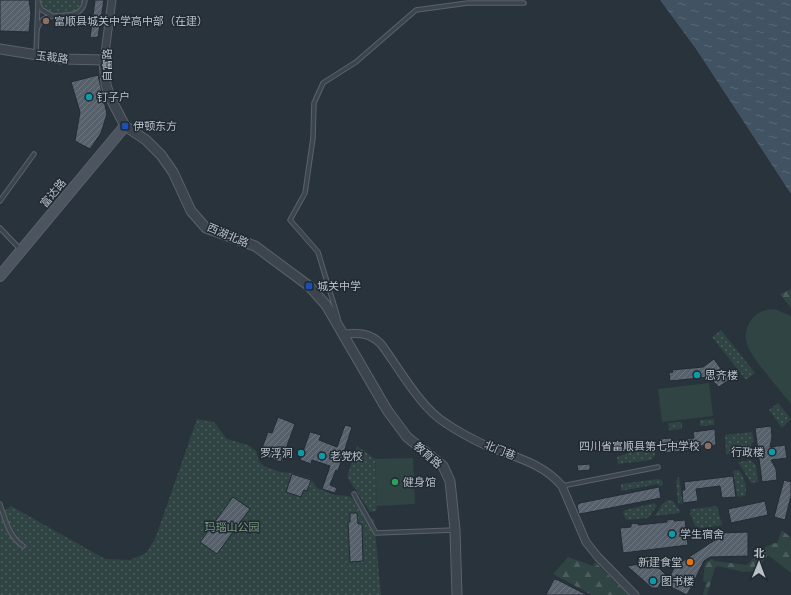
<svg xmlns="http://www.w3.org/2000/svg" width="791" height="595" font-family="'Fira Sans Condensed','Noto Sans SC',sans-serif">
<defs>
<pattern id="grass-dots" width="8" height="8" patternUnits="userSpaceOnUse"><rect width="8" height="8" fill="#304443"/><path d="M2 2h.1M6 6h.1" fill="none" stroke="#4c5d5d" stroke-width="1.8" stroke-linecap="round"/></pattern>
<pattern id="forest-firs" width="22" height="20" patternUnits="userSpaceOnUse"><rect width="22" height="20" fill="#304443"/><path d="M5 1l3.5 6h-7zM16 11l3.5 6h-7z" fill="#4c5d5d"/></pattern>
<pattern id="water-ripples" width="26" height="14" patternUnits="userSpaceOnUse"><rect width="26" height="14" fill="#415263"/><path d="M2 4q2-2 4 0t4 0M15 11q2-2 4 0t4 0" fill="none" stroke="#5a6978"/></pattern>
<pattern id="building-hatch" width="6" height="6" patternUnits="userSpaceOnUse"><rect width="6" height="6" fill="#56616c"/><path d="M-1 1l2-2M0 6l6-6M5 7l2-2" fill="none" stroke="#6c7680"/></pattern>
</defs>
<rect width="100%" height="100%" fill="#28333c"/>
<!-- grass -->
<g fill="url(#grass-dots)">
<path d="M40,0H83L79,9C68,18 43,16 40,0Z"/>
<path d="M721,330L755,373L746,380L712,337Z"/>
<path d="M778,403L791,419L782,428L769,410Z"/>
<path d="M197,419L214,422L227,439L248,445L256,451L259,461L264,466L280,472L292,473L311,479L317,488L335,495L349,496L355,500L365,518L374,519L381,595H0V515L11,506L105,559L130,560L146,553L155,539Z"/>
<path d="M714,419V425L700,426V420Z"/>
<path d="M682,422V429L669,430L668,423Z"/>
<path d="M752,432L754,441L751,444V452L726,454L725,435Z"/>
<path d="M652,444L655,455L651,460L618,464L617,457Z"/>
<path d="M357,446L375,459L377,506L376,511L370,512L347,477Z"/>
<path d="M751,460L756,466L758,482L751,483L738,462Z"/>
<path d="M739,470C744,478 748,486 745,496L737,497L733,471Z"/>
<path d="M679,477L683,504L678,503L676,481Z"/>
<path d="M658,479L662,480L663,485L659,486L658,484L621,491V484Z"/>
<path d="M668,500L673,501L680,511L679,513L655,516L662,504Z"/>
<path d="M655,503L657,506L648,518L628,520L625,518L623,512L625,510Z"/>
<path d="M717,506L722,525L701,528L695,526L690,513L691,509Z"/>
</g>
<!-- forest -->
<g fill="url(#forest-firs)">
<path d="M791,289V308L780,294Z"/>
<path d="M782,530L791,538V573L768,555L755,571L744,572L717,566L715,568L707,595H703L706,582L703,581L705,563L712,559L714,561L747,565C754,557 766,543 777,543Z"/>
<path d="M568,557L593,566L595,562L629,595H592L553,574Z"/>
</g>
<!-- garden -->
<g fill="#304443">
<path d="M775,309L791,316V404C781,391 751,358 747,344C744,336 746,327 751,320C757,312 765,309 775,309Z"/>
<path d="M709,383L713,416L662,422L658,389Z"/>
<path d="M413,458L415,504L377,506L375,459Z"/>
</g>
<!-- water -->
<path fill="url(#water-ripples)" d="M660,0H791V194L696,49Z"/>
<!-- building -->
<g fill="url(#building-hatch)" stroke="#232b34">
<path d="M0,0H29L31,13L29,32L0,31Z"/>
<path d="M95,0H104L98,37L90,38Z"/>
<path d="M98,75L107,114L101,133L90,149L75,141L80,112L71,82Z"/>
<path d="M714,359L729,380L719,387L709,377L670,381L669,373L673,372L672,370L703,367Z"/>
<path d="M278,417L295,424L281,462L263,456L265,450L262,448L268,432L272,433Z"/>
<path d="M345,425L352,427L338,471L336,470L330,485L337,488L335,493L322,489L330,466L312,460L311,464L300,460L310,432L321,435L319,440L337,447Z"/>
<path d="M771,426L772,437L770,447L785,445L787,458L771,460L776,469L777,480L762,482L755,428Z"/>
<path d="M715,429L716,445L700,446V449L665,453L664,447H661L660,439L671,438L672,441L694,438L693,432Z"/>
<path d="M590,464V470L578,471L577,465Z"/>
<path d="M292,474L311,480L307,491L304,490L301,497L286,492Z"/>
<path d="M733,476L736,497L722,498L720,486L696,489L698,501L683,503L682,490H685L684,482Z"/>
<path d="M784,480L791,482V496L785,520L774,517Z"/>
<path d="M659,487L661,498L585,513L579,514L578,510L577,505L580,503Z"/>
<path d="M233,497L250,509L217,554L200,542Z"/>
<path d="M765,501L768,515L731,523L728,509Z"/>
<path d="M350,513H357L358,524H362L363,561L350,562L348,522H350Z"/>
<path d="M674,519V521L685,520L688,545L623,553L620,528L631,527V524L638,523V525L667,522V520Z"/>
<path d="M748,532V556L710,557L704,561L687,595L661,582L658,588H652L627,566L653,562L669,578L679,558L683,561L718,538V533Z"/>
<path d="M554,579L558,580L587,595H546Z"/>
</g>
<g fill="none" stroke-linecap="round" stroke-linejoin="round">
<!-- service casing -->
<g stroke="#5a626b" stroke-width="5.5">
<g id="service">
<path d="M38,3L42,10L51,15"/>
<path d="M37,30C43,2 81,29 85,0"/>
<path d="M36,55L38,0"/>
<path d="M0,201L34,154"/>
<path d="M0,228L20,249"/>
<path d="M338,318L318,252L290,220L305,193L313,138L314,103L323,83L356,62L416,10L468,3H524"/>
<path d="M562,486L658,467"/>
<path d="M354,494L376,533L454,530"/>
<path d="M0,504C5,519 9,537 23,546"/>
</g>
</g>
<!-- minor casing -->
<g stroke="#5a626b" stroke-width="9">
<g id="minor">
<path d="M104,60L112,0"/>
<path d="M342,334C359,333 369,332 381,344C399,368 421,409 447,424C459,432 474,440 487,446C514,457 543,463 562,486L586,542L598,557L635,595"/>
</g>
</g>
<!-- tertiary casing -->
<g stroke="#5a626b" stroke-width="11">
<path id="tertiary" d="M0,49L62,59L104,60L106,85L111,99L125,126L146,140L161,155L173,172L191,211L206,228L255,246L309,286L326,305L387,410L407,437L443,466L450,481L455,530L457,595"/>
</g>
<!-- secondary casing -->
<g stroke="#5a626b" stroke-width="12">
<path id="secondary" d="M0,276L125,126"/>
</g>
<!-- service -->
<use href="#service" stroke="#3c444d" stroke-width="3.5"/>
<!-- minor -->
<use href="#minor" stroke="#3c444d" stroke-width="7"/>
<!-- tertiary -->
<use href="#tertiary" stroke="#3c444d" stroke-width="9"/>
<!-- secondary -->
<use href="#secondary" stroke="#4b545f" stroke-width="10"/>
</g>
<!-- markers -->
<g fill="#8d6e63" stroke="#212932" stroke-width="1.5">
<circle cx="46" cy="21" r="4"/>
<circle cx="708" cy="446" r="4"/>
</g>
<g fill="#0f9aa8" stroke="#212932" stroke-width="1.5">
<circle cx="89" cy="97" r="4"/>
<circle cx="697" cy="375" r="4"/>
<circle cx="772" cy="452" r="4"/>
<circle cx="301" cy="453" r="4"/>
<circle cx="322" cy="456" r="4"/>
<circle cx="672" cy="534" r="4"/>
<circle cx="653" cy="581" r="4"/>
</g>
<g fill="#1a4fb4" stroke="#212932" stroke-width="1.5">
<rect x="121" y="122" width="8" height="8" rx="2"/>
<rect x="305" y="282" width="8" height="8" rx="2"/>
</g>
<circle fill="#2e9e5b" stroke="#212932" stroke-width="1.5" cx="395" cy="482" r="4"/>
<circle fill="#e8710a" stroke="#212932" stroke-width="1.5" cx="690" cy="562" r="4"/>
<g text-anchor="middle" stroke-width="3" stroke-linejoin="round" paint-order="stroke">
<!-- poi labels -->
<g font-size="11" fill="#b8c0c8" stroke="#212932" text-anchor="start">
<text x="54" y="25">富顺县城关中学高中部（在建）</text>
<text x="97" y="101">钉子户</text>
<text x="133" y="130">伊顿东方</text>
<text x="317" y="290">城关中学</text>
<text x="705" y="379">思齐楼</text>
<text x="700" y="450" text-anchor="end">四川省富顺县第七中学校</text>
<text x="764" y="456" text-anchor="end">行政楼</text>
<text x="293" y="457" text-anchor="end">罗浮洞</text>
<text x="330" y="460">老党校</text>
<text x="403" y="486">健身馆</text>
<text x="680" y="538">学生宿舍</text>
<text x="682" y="566" text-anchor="end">新建食堂</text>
<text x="661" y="585">图书楼</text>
</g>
<!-- street labels -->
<g font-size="11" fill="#b8c0c8" stroke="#212932">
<text transform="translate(52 57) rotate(7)" y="4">玉裁路</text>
<text transform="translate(107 65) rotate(-90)" y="4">自富路</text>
<text transform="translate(53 193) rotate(-50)" y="4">富达路</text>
<text transform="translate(228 235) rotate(23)" y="4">西湖北路</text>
<text transform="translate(500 450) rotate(22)" y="4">北门巷</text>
<text transform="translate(428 455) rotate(41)" y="4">教育路</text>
</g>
<!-- park labels -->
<g font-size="11" fill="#799a7e" stroke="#212932">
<text x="232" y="531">玛瑙山公园</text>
</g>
</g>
<!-- north arrow -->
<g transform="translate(759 563) rotate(1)" stroke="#212932" stroke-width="3" paint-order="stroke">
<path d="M0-3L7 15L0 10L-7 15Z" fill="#b8c0c8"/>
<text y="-6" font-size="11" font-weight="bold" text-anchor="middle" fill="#b8c0c8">北</text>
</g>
</svg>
